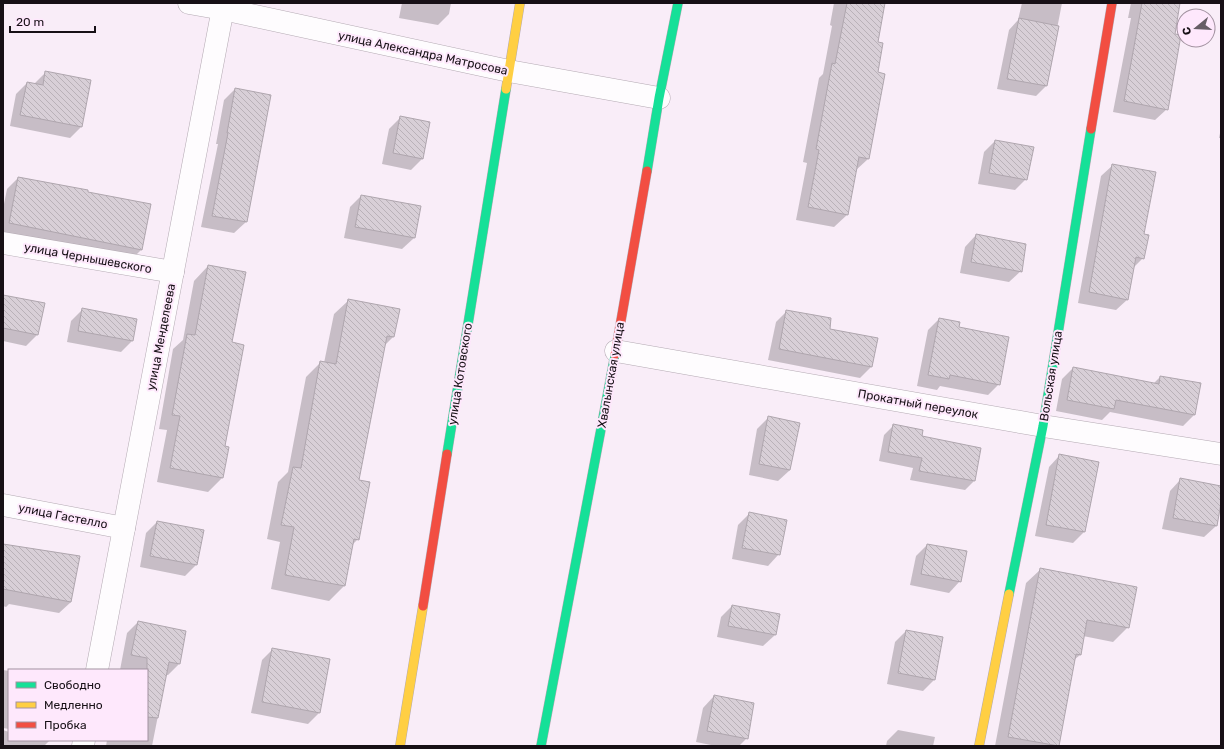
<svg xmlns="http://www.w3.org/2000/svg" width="1224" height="749" font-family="Rubik,sans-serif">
<defs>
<pattern id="building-back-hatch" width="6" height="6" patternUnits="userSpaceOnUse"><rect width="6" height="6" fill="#d8cfd7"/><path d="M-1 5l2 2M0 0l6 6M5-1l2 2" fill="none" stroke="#b9b1b8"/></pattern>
</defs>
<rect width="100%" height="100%" fill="#f9edf8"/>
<!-- shadow -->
<g fill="#0003">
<path d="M402,3H451L449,14L438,25L399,18Z"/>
<path d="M834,3H884L876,43V73L868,159L855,171L848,214L834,227L796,220L807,163L803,162L819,78L823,74L832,26L830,25Z"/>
<path d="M1022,3H1062L1046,86L1036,96L997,89L1009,30L1018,20Z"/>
<path d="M1131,3H1179L1173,35L1167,109L1155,120L1113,112L1131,18H1128Z"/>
<path d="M46,72L81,127L70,138L10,126L16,94L27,83L34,84Z"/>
<path d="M235,89L270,96L246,222L234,233L201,227L218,144H216L224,100Z"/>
<path d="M400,118L422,159L411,170L382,164L389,129Z"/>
<path d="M1221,128V138H1219Z"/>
<path d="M995,141L1026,179L1015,190L978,184L984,152Z"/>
<path d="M1113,165L1143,235V258L1133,268L1128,299L1116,310L1078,303L1101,176Z"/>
<path d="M18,178L141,250L130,261L3,235V209L7,189Z"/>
<path d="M361,196L419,207L414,238L402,249L344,238L350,207Z"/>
<path d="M976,235L1021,271L1009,282L960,273L965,247Z"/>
<path d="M208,266L224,447L222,478L208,492L157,482L167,430L159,429L173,349L183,340L194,281Z"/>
<path d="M3,296L37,335L26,346L3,341Z"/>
<path d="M349,300L394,336L383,347L358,480V539L352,545L344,586L329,601L271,589L280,542L267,539L278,482L288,472L306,377L321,362L324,363L334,314Z"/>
<path d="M82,310L132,341L121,352L67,342L71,321Z"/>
<path d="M787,311L871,367L860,378L768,360L776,322Z"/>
<path d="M939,319L958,328L999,384L988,395L940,386L937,390L917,386L928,330Z"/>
<path d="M1073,368L1153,384L1160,377L1194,415L1183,426L1110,412L1102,420L1056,411L1062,379Z"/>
<path d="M768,418L790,470L778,481L749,475L757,429Z"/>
<path d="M894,425L921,437L974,481L965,490L910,480L913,468L879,461L884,435Z"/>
<path d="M1060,455L1084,532L1073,543L1035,536L1049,467Z"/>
<path d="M1181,479L1221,487V497L1216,526L1204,537L1162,529L1170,491Z"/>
<path d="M749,514L779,554L768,566L732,559L738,525Z"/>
<path d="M157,522L196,565L185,576L140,567L146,533Z"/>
<path d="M927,545L960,581L949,593L910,585L916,556Z"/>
<path d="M3,546L79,557L71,602L59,613L9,604L6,607L3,606Z"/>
<path d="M1041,569L1128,627L1113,642L1083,636L1080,655L1074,660L1058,746H995L1026,583Z"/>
<path d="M732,606L775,635L763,646L717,637L721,617Z"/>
<path d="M138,622L179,664L168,675H166L152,746H106L107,740H147V670H120L127,633Z"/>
<path d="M906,631L934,680L923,691L887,684L895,642Z"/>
<path d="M273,649L319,713L308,724L251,713L262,660Z"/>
<path d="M3,670L9,671V729L3,728Z"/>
<path d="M714,696L747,738L739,746H716L696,742L703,708Z"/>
<path d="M3,730L9,732V740H50L44,746H3Z"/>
<path d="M898,730L935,737L933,746H886L887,741Z"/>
</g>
<!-- building -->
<g fill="url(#building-back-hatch)" stroke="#afa6ae">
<path d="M847,3H885L878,42L883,43L878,72L885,74L869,159L859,157L848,215L808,207L819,150L816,149L832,63L835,64Z"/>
<path d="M1142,3H1180L1175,34L1181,35L1168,110L1124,101Z"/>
<path d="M1019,18L1059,26L1047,86L1007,79Z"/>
<path d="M45,71L91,80L82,127L20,115L27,82L43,85Z"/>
<path d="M235,88L271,95L247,222L212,216L228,133H227Z"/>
<path d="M400,116L430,122L423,159L393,153Z"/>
<path d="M995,140L1034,147L1027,180L989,173Z"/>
<path d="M1112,164L1156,172L1144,234L1149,235L1144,259L1136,257L1128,300L1089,292Z"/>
<path d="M18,177L88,190V192L151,204L142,250L9,223Z"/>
<path d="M361,195L421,206L415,238L355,227Z"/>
<path d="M976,234L1026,244L1022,272L971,262Z"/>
<path d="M208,265L246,272L232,342L244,345L225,446L229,447L223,478L170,468L180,416L172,415L187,334L195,335Z"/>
<path d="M3,295L45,303L38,335L3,328Z"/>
<path d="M348,299L400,309L394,337L387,336L359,480L370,482L359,540L354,539L345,586L285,575L294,527L281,525L293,467L301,468L320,361L336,364Z"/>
<path d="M82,308L137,319L133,341L78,331Z"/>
<path d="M786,310L831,318L830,329L878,338L872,367L779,349Z"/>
<path d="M939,318L960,322L959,327L1009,337L1000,385L950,375L949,379L928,375Z"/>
<path d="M1073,367L1159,384L1160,376L1201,383L1195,415L1116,400L1114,409L1067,400Z"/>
<path d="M768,416L800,423L790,470L759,464Z"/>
<path d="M893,424L923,430L922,436L981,448L975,481L919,471L922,458L888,452Z"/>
<path d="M1059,454L1099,462L1085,532L1046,525Z"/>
<path d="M1180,478L1221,486V503L1217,526L1173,518Z"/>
<path d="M749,512L787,520L780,555L742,548Z"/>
<path d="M157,521L204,530L197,565L150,556Z"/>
<path d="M3,544L80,556L71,602L3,589Z"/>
<path d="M927,544L967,551L961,582L921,574Z"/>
<path d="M1040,568L1137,587L1129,628L1087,620L1081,655L1076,654L1059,746L1008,737Z"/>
<path d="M732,605L780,614L776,635L728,626Z"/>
<path d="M138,621L186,631L180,664L169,662L158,718L147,717V658L131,655Z"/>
<path d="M906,630L943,637L935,680L898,673Z"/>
<path d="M272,648L330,659L320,713L262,702Z"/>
<path d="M714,695L754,703L748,739L707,731Z"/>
</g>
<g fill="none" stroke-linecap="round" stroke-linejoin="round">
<!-- street casing -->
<g stroke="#b4aab3" stroke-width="23">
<g id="street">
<path d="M189,3L223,9L509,71L659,98"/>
<path d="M3,243L173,272"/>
<path d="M616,351L1043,426L1221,454"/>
<path d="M3,505L124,528"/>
<path d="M97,670L224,3"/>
<path d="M83,746L84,740"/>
</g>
</g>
<!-- fast casing -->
<g stroke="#b4aab3" stroke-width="10">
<g id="fast">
<path d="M647,171L659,98L678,3"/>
<path d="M447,454L506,89"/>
<path d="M1009,594L1043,426L1091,129"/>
<path d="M541,746L615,355"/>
</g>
</g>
<!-- slow casing -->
<g stroke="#b4aab3" stroke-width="10">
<g id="slow">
<path d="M506,89L520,3"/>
<path d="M400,746L423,606"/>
<path d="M979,746L1009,594"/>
</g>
</g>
<!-- jam casing -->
<g stroke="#b4aab3" stroke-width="10">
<g id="jam">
<path d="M1091,129L1112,3"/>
<path d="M615,355L647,171"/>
<path d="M423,606L447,454"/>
</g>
</g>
<!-- street -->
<use href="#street" stroke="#fefcfe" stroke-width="22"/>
<!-- fast -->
<use href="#fast" stroke="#16e098" stroke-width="9"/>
<!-- slow -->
<use href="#slow" stroke="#ffcf43" stroke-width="9"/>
<!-- jam -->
<use href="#jam" stroke="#f24e42" stroke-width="9"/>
</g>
<g text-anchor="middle" stroke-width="4" stroke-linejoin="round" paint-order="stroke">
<!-- street labels -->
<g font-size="12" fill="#171016" stroke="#fee8fc">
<text transform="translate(423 53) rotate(12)" y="4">улица Александра Матросова</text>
<text transform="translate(88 258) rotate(10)" y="4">улица Чернышевского</text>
<text transform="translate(161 337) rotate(-79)" y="4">улица Менделеева</text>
<text transform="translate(460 374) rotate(-81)" y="4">улица Котовского</text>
<text transform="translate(611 375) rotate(-80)" y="4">Хвалынская улица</text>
<text transform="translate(1051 376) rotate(-81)" y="4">Вольская улица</text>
<text transform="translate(918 404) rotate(10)" y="4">Прокатный переулок</text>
<text transform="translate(63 516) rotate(11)" y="4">улица Гастелло</text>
</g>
</g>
<!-- border -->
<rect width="1224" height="749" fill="none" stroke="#171016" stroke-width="8"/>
<!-- legend -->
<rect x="8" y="669" width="140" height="72" fill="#fee8fc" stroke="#a292a0"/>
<rect x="16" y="682" width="20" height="6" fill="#16e098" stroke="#a292a0"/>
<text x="44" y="689" font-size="12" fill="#171016">Свободно</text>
<rect x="16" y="702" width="20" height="6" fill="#ffcf43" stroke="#a292a0"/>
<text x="44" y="709" font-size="12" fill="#171016">Медленно</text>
<rect x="16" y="722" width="20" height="6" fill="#f24e42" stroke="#a292a0"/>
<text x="44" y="729" font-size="12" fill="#171016">Пробка</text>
<!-- north arrow -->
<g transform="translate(1196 28) rotate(252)"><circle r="19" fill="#fee8fc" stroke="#a292a0"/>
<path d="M0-3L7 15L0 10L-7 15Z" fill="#665d65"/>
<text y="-6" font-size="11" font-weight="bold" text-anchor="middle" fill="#171016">С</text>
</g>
<!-- scale -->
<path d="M10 26v6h85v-6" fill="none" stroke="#171016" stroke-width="2"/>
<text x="16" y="26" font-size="12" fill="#171016" stroke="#fee8fc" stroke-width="3" paint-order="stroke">20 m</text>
</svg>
